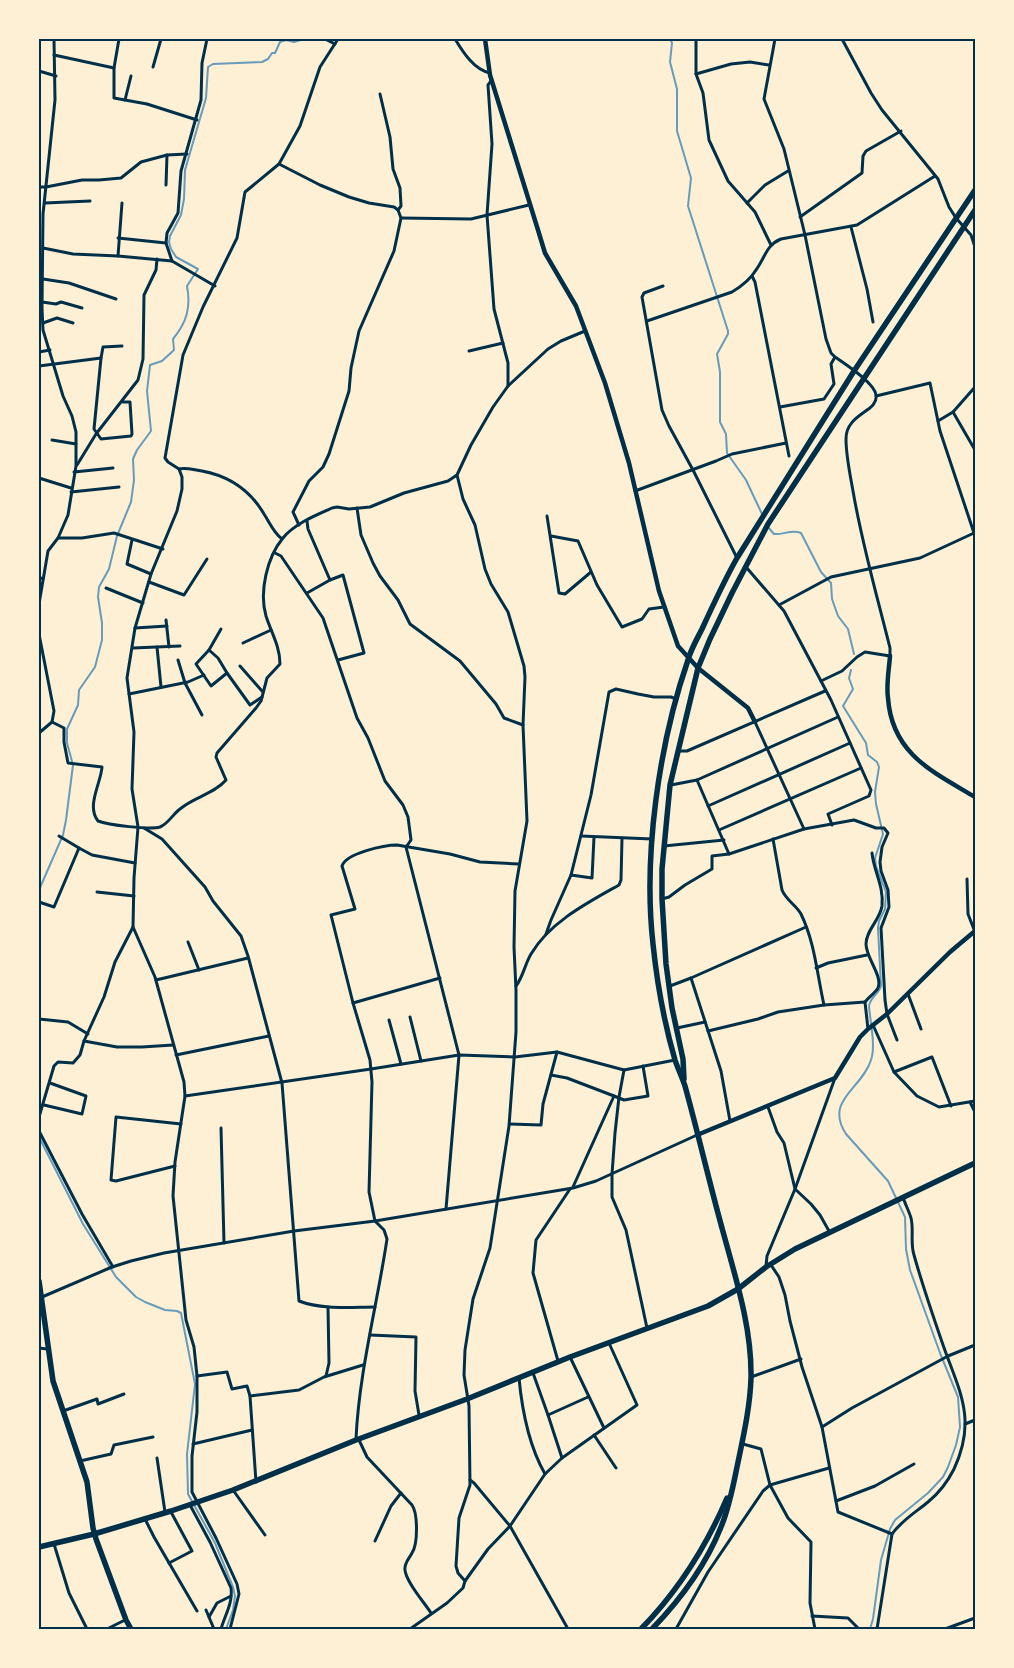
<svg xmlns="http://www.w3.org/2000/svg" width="1014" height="1668" font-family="Inter,sans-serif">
<rect width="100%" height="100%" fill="#fdf0d5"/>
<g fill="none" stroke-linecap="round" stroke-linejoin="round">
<!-- stream -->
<g stroke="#669bbc" stroke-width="2">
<path d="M670,39L672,43L670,62L677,89V131L691,178L688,206L728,331V334L717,354L720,372V422L726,434L727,453L746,480L762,514"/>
<path d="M768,527L774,534C783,535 792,529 801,533L821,572L831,583L832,599L838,616L848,629L854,654"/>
<path d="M851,670L849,678L853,689L843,706L866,743L868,755L877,762L879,767L875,792L876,804L883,834L875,858L876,866L886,892L885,909L879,921L878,928L881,986C879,994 870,997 869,1006C870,1021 876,1046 871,1060C862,1089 824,1100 846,1134L888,1181L905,1217L906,1249L910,1270L940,1353L958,1397L960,1427L956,1445L948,1467L943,1477L928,1493L895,1520L890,1529L881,1560L873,1619L870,1629"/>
<path d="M39,890L63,835L66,820L73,765L67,743V729L78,705L79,690L95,667L102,640V623L98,597L99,587L109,569L117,536L131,502L134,480L133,459L137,450L151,431L147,391L150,365L162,361L174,350L173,339C187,322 191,307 187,286L198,269L176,257L171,249L169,242L170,236L181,215L184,199L185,170L206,98L208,67L213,64L262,62L268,59L272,53H275L280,42L286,40L294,42L304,39"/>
<path d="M39,1137L83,1224L116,1277L136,1297L145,1302L165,1310L177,1311L181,1313L195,1384L187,1454L188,1494L215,1543L233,1587L235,1596L233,1610L226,1629"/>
</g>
<!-- minor -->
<g stroke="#003049" stroke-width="3">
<path d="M119,39L114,68V98L147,104L197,120"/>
<path d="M325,39L335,44"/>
<path d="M455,39C463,52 474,70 490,73"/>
<path d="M696,39V74L703,93L709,140L728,181L755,212L771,245"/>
<path d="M775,39L764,99L784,149L805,235L826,339L831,353L835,357C845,364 875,383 876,395C879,412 846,413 846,439C846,456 850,474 853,491C862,544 877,596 890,648V656L865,652L857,657L842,671L821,681"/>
<path d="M842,39L871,93L882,110L938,179L949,207L956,218L971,235L975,247"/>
<path d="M54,55L114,68"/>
<path d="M153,67L161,39"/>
<path d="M39,71L56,76"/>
<path d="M696,74L731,64L750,62L769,65"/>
<path d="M491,81L488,85L492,144L487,215L494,309L508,363V386"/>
<path d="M380,94L390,137L393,169L400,188L401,206L398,210"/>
<path d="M125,100L131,76"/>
<path d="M279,164L320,185L349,197L369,203L394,207L398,210L401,218L394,251L359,331L351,368L349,391L329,454L323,467L309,481L293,512L299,525"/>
<path d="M166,185L167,155"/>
<path d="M39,187H46L82,180H99L121,178L141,162L167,155L187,154"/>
<path d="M45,203L90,201"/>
<path d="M747,203L765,185L788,171"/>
<path d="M800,217L862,173L863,156L866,151L901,131"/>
<path d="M401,218L471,219L529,205"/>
<path d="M851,227L867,289L873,322"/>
<path d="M118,238L166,243"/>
<path d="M43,248L73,254L118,256L172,261L215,286"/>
<path d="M118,256L122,203"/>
<path d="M172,261L166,243L167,233L178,213L181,171L201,100L202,63L207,39"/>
<path d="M752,276L755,282L789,456"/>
<path d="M43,279L69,283L116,299"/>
<path d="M663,286L644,293L642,297L662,410L669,426L693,470L737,558"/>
<path d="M42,302L56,304L61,302L82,308"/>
<path d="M647,321L732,292C742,286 750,280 756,270C765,258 766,245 781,239L857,225L935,176"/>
<path d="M43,323L57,318L73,323"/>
<path d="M469,351L503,343"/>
<path d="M39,352L50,350"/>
<path d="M101,358L103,347L122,346"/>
<path d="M39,366L101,358L94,429L101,439L131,436L132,434L130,402H123"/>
<path d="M876,396L930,383L940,431L974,533"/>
<path d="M780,407L824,399L834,384L831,364L835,357"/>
<path d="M953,412L975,450"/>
<path d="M938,421L953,412L975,387"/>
<path d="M52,440L76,444"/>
<path d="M77,465L96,434L138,380L143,359L144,295L156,270L157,259"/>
<path d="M179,469C186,467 194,470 202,471C229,476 250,490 264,514C270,523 273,532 282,539"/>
<path d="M74,472L113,468"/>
<path d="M39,478L71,488"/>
<path d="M635,491L716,461L732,454L786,443"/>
<path d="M71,492L119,487"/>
<path d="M357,508L361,535L373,563L380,576L398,600L410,624L460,661L496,704L504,718L523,725"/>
<path d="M547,516L559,593L565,594L591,572"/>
<path d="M307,521L308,529L330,580L343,575L364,653L338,660"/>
<path d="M551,536L578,541L597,585L622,627L642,619L649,609L664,607"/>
<path d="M58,538H82L114,533L163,549"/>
<path d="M132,540L127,564L151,574"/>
<path d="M275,553L281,556L323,618L357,718L368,738L385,781L403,805L408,817L411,840L406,847L459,1055L446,1209"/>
<path d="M746,567L784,611L831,700L871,790L869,796L828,814L832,825"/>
<path d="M39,577L43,579"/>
<path d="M149,582L184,595L207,559"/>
<path d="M106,588L143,603"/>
<path d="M307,593L330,580"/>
<path d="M39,604L48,551L58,538L68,515L76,466V432L72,416L63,396L43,330L42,308L43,214L55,100L54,39"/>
<path d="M779,605L831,577L920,558L974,533"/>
<path d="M166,620L169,647"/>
<path d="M135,628L167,626"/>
<path d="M221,629L209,650L196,664L211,686L227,673"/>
<path d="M39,634L54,711L52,722L39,733"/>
<path d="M243,643L271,630"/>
<path d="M157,647L161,687"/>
<path d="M133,648L180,646"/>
<path d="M209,650L218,658L227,673L250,705L262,697"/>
<path d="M178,660L185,683L202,715"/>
<path d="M240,666L262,691"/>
<path d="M129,694L188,682L204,675"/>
<path d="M52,722L64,728V742L68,763L102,767C101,783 86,806 98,821C108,825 150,830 160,827C168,824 173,814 180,809C194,797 214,794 226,780L216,757L217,753L256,708L261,701L267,678L280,664C280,646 271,632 266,616C259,592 267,557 283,538C294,524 316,515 332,508L337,507L349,509L370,507L404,493L448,481L457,475"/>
<path d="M755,722L804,829"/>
<path d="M678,751H687L825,691"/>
<path d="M697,780L729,854"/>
<path d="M671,785L697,780L838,717"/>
<path d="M708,806L850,743"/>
<path d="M144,828L162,839L205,887L213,901L241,936L248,956L282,1083L299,1301C322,1310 351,1307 375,1307"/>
<path d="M719,830L861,768"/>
<path d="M59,836L79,848"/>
<path d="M581,836L652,839"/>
<path d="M773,839L782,890C786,900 796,905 801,914C815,943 817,974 824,1005"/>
<path d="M664,846L724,840"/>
<path d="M571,875L592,878L594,837"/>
<path d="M967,879L968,914L975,932"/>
<path d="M97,892L134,896"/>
<path d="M662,899L669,897L685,885L712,869V856L729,854L804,829L854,820L876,828H884L888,833L882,847L880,862L881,871L888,890L889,907L881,928L885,1000L887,1014L897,1040"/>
<path d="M39,902L54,907L79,848L92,855L135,863"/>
<path d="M546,934L551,920L571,875L591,795L609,692L616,689L638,694L654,697H671L676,699"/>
<path d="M188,942L199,970"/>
<path d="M816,968L828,963L867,955"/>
<path d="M691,978L721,1071L730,1121"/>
<path d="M156,980L248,958"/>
<path d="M516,986C523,977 525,964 531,954C550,922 587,903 619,885L621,880L622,838"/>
<path d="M670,986L691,978L806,927"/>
<path d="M908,994L921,1029"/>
<path d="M865,1002C869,997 875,993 878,988C883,976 866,958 866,944C866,930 880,920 882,906C884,886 874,872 872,853"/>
<path d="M353,1003L440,978"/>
<path d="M410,1017L421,1061"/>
<path d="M39,1019L68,1022L88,1034"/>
<path d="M389,1020L401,1064"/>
<path d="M873,1025L894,1072L917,1096L939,1107L975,1101"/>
<path d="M677,1028L705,1022"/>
<path d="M708,1031L758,1019L778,1012L824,1005L865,1002L868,1029"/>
<path d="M84,1041L117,1047H142L173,1045"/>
<path d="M176,1055L269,1036"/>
<path d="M624,1070L619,1097L615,1133L612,1174V1197L626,1230L647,1328"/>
<path d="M894,1072L932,1057L951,1106"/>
<path d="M551,1075L567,1078L614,1096"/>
<path d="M185,1096L371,1069L459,1055L515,1057L557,1052L624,1070L675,1060"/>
<path d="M970,1102L975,1112"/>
<path d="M44,1105L82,1114L86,1096L50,1083"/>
<path d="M768,1107L777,1132L784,1143L795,1189L811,1204L820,1215L829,1231"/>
<path d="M39,1117L54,1066L58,1062L73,1063L80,1055L84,1041L104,997L115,962L133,927"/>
<path d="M510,1124L541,1125L543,1104L557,1052"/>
<path d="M221,1128L224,1243"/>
<path d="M39,1131L82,1214L113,1267"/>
<path d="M175,1166L116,1181L111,1180L116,1117L181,1124"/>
<path d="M573,1187L614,1096L624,1100L648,1096L643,1066"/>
<path d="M771,1265L779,1277L785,1295L790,1321L802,1367L822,1427L838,1512L892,1534"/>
<path d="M766,1266L767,1256L795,1189L835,1078"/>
<path d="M42,1297L112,1267L131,1261L164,1253L294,1231L375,1221L573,1188L596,1181L697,1135"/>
<path d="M370,1335L416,1337L415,1391L419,1415"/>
<path d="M39,1348L47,1349"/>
<path d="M570,1357L604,1428"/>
<path d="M558,1361L533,1273L536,1240L570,1189"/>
<path d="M533,1373L548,1415L562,1458"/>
<path d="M197,1376L227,1372L232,1389L247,1386L250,1396"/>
<path d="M326,1376L329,1363L328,1307"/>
<path d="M751,1377L801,1359"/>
<path d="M519,1378C522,1410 529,1446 545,1474"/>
<path d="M63,1411L97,1399L98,1404L124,1394"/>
<path d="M548,1415L588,1397"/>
<path d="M965,1424L975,1420"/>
<path d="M822,1427L852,1408L948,1356L975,1345"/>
<path d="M594,1435L616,1468"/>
<path d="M356,1439C359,1372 377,1306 387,1239L384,1230L375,1221L369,1192L372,1082L370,1060L353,1003L331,915L355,909L342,866C346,853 385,845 397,845L450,854L480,862L519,864"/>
<path d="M359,1440L367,1457L412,1505C418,1514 418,1544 412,1553C409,1559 404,1563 405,1570C406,1582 424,1602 431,1613"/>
<path d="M193,1444L252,1430"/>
<path d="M743,1444L761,1449L770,1485L788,1518L811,1542L810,1603L815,1629"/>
<path d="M157,1458L165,1512"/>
<path d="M80,1461L111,1454L114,1445L153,1437"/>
<path d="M470,1480L474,1483L510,1526L568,1629"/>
<path d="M256,1482L250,1396L299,1390L324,1377L363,1365"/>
<path d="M233,1490L265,1535"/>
<path d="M836,1501L875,1486L914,1464"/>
<path d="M190,1505L210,1542L231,1588C233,1603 225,1615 221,1629"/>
<path d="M145,1519L154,1537L197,1611"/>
<path d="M375,1541L391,1506L401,1493"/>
<path d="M54,1544L69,1593L87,1629"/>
<path d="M169,1563L192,1551L171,1512"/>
<path d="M465,1581L458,1573L456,1566L459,1518L470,1485L469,1406L464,1375L465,1350L473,1299L490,1248L509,1126L516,1032V990L514,947L515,891L527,821L523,725L525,677L524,666L508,612L491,584L485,569L475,525L463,499L457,475L471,445L493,407L508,386L548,349L561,341L585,331"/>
<path d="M206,1610L214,1629"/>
<path d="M812,1616L848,1618L859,1629"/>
<path d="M209,1617L217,1603L231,1596"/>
<path d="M107,1629L125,1620"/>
<path d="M230,1629L239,1594L237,1584L216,1538L192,1492V1456L197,1412V1376L194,1347L186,1320L173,1196L175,1162L185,1096L184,1082L155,977L133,927L134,878L138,827L132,789L134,732L127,678L135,628L151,574L177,511L182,489V477L179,469L168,462L165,458L183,355L203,307L237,238L245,192L279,164L300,126L320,67L338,39"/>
<path d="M410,1629L447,1603L463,1588L465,1581L488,1549L510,1526L545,1474L562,1458L637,1405L609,1343"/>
<path d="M676,1629L708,1572L763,1491L770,1485L829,1468"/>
<path d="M877,1629L892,1534C902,1520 916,1512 928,1502C939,1493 948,1481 954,1469C978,1418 958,1389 942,1342C932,1313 922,1284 914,1255C910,1243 914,1230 911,1218C909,1211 905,1204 903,1197"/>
<path d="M945,1629L975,1618"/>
</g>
<!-- tertiary -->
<g stroke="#003049" stroke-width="4.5">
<path d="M485,39L490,75L538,230L545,253L576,306L605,383L629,463L659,591L678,646L698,668L748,708L755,722"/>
<path d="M890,656C889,670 886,685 888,698C892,754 933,772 975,797"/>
<path d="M697,1135L835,1078L860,1037L868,1029L887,1014L950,952L975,931"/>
</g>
<!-- primary -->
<g stroke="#003049" stroke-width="5.5">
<path d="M684,1079L683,1059L672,1008L666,964L662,899V869L670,785L698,668L710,639L732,593L768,524L975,210"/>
<path d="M39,1281L53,1381L87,1482L93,1528L96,1539L126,1620L131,1629"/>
<path d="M39,1547L94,1534L171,1511L233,1490L356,1440L467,1399L570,1357L708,1306L738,1289L766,1267L795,1249L975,1163"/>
<path d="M641,1629C678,1591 706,1547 727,1498"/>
<path d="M652,1629C680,1600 706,1565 721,1527C729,1508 733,1487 737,1467C743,1438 750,1408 751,1378C752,1327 735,1276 722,1228C709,1181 698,1133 685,1086C682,1077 678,1069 675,1060C664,1022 657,983 653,944C643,855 659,744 688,660C691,649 697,639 702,629C713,605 724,581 737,558L854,371L975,190"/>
</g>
</g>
<!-- border -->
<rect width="1014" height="1668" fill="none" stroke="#fdf0d5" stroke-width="80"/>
<rect x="40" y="40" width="934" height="1588" fill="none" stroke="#003049" stroke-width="2"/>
</svg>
